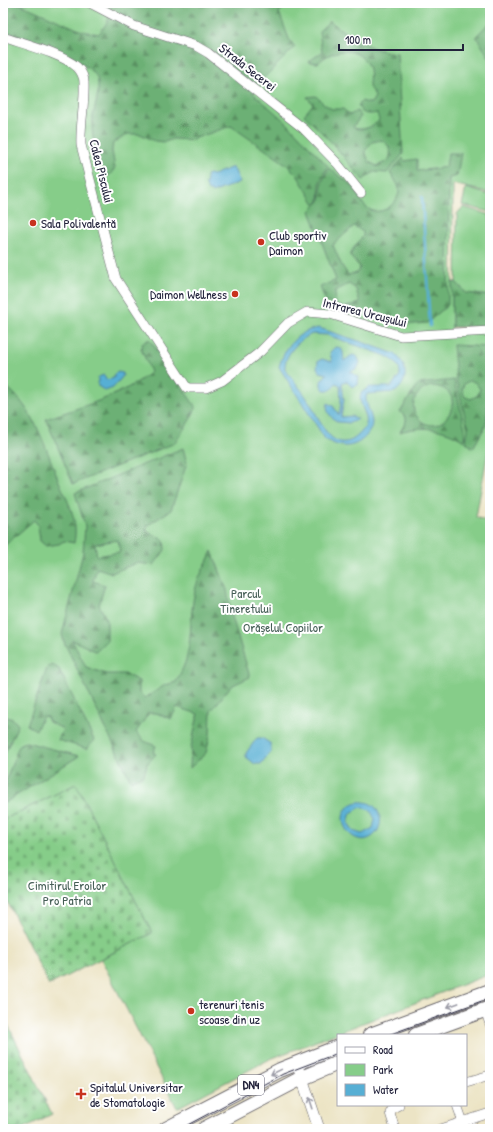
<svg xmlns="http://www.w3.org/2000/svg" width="493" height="1132" font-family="'Patrick Hand',sans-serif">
<defs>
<pattern id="forest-firs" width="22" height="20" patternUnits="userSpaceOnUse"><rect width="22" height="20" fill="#6cb075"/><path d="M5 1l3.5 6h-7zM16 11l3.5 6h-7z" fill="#588f61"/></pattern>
<pattern id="cemetery-stones" width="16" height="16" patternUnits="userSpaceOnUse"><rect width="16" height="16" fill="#86cd89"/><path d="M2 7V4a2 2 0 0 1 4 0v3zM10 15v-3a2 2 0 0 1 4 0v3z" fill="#73b077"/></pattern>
</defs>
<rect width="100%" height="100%" fill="#fff"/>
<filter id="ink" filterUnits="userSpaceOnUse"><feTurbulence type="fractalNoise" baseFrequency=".025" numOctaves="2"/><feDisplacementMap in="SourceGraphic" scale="8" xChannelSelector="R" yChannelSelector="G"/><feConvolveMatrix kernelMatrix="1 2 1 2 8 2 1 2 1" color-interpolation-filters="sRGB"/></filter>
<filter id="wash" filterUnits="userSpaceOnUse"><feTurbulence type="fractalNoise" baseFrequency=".012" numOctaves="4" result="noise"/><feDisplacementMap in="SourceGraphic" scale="16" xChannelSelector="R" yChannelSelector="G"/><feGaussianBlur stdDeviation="0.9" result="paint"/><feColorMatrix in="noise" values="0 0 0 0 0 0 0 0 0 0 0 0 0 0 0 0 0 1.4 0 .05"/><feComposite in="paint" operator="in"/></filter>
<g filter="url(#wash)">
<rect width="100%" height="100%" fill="#ece4c5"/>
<!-- green -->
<g fill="#86cd89" stroke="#547862">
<path d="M3,3H490V193L453,184L452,327V330H490V440L476,517L490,523V974L270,1059L177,1108L101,959L152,933L76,784L3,820Z"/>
<path d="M466,188L490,195V212L462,205Z"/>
<path d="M463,207L490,215V296L466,293L456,282L457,214Z"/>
</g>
<!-- forest -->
<g fill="url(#forest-firs)" stroke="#476958" fill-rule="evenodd">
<path d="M3,3H18L82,31L99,34L108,21L111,5L107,3H291L279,12L289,39L295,47L261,81L255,82L253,93L289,125L328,166L320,182L319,202L315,204L297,175L286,164L231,126L190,140L173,139L165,142L155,141L140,134H128L113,143L112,151L115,168L110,175H103C98,159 92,141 92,124C93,109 101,93 97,78C91,60 22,38 3,30Z"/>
<path d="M330,21C350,37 371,51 397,53L403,154L387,173L374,172L363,180L334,145L304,115L313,104L307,97L316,96L324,104L332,109H343L350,115L357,111L361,116L353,127C360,132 374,127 379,120L377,113C368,115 361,115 358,105L362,101L368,103H371L375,97C374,93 369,89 369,86C369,79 371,71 367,64C356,45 332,49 318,63L308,62L322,52L319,31ZM381,140C390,144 393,153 388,161L377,166L369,162L365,151L372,142Z"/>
<path d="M490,22V59L476,36Z"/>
<path d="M448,153H461L457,176L449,178V180L448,305L427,323L402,325L326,302L320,287L336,280L310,211L320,201L322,182L329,168C336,174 346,180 353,187C359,194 360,204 369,209C381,217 400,203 399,189C398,183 393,178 390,173L403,158L404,161L417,159V171L446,167ZM354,226L363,232V236L353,249L350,256L360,267L357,273L348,275L341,264L333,245ZM349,284L356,289L360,303L343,308L336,305L335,291Z"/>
<path d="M452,282H456L466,293L490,296V327H452Z"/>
<path d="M149,339L195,406V410L191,418L175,443L73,484L46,419C82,406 121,397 151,372L141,349L142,344Z"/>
<path d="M453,345L490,347V388L486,425L473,448L466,442L468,429L456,379ZM469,381L475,382L480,389L478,395L471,399L465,397L462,390L464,384Z"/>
<path d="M454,380L465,429L464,441C445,428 422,425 400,432L406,422V417L400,412L418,384ZM431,386C473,387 444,443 419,419C407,406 416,390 431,386Z"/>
<path d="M3,384C34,407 44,444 58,479C67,501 79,518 74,543L64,541L59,544L46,546L40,541L38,525L34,520L3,547Z"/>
<path d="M183,448L187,463L171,510L148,525L146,531L164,540L165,550L154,565L136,563L112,573L97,568L93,581L105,585L99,605L107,620V641L98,650L95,651L72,640L86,667L106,674H125L139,681V693L145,698L165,685L176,682C180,674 185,665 187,656C192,634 190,612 195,591C198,576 206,565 212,551L227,590L231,613L250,677L231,686L211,711L210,735L206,753L190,768L191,747L198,714L177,707L171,719L156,713H149L136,732L144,741L156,746L153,753L156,754L147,764L144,775L131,781L64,642L62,634L83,553L85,526L75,493ZM118,540L120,552L97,556L95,544Z"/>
<path d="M51,664L59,669L94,740L87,749L58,740L63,729L49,722L47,717L43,716L36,730L27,725L47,668Z"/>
<path d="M3,716L13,719L18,725L3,757Z"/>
<path d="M26,742L79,756L3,804V788L18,748L22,743Z"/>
</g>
<!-- cemetery -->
<g fill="url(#cemetery-stones)" stroke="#547862">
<path d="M76,784L152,933L49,985L3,893V820Z"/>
<path d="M3,1015L52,1114L22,1129H3Z"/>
</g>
<!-- water -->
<g fill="#57afd4" stroke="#3c6888" fill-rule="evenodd">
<path d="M233,167L240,182L212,193L211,191H208L205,183L207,182L206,175L209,174L213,175Z"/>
<path d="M319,328L362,342L395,354C408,365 409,382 395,392L367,394C363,402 373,414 372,424C372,428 369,432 367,435C355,449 340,449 325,439L279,367C284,348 298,330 319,328ZM312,334L327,335L386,356C395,361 400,365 400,375L391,387H370L362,392C355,403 371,415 365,427C362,432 357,437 352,440C329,451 319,417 310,403C303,391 293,380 285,369C284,354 300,339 312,334Z"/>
<path d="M335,347C345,347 343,355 344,361L352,355L357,356L360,362L358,368L350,372L359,377L358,385L352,387L346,381L342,383L344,400L341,417L352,416L358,419L350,423L338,422C331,418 325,411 328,403L333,406L339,415L341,402L340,385L336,383L331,390H324L321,386V381L327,374L320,372L317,368L318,361L322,359L332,362L330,352Z"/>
<path d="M118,372L123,373V376L113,388L105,391L98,386V377L104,375L107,380L114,378V374Z"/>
<path d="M257,738H262L271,744V751L261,764H255L246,757V753Z"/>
<path d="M357,802C367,801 376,804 379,814C382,820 380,827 377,832C357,857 324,814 357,802ZM361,807L370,810L375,819L373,828L362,834L353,831L348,822L351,813Z"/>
</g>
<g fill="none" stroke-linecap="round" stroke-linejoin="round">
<!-- stream -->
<path stroke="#57afd4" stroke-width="2.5" d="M422,197L430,326"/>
</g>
</g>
<g filter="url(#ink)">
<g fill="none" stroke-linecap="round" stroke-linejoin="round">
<!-- minor casing -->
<g stroke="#69666b" stroke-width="10">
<g id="minor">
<path d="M90,3L134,26L196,46L208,53L304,129L337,163L361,193"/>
<path d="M3,37C23,44 62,54 77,67C81,71 84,77 84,83C85,104 80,124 81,145L116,279L187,388H206L222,381L260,352L288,323L307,312L330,314L401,336L490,331"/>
<path d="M485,1010L490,1024"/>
<path d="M466,1082L490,1075"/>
<path d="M457,1105L463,1122"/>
<path d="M395,1129L390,1113L393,1108L399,1105"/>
<path d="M441,1129L490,1113"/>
</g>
</g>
<!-- tertiary casing -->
<g stroke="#69666b" stroke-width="12">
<path id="tertiary" d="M297,1063L319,1129"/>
</g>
<!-- primary casing -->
<g stroke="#69666b" stroke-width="16">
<g id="primary">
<path d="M370,1035L490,991"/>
<path d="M416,1035L490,1008"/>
<path d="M166,1129L280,1070L338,1047"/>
<path d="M204,1129L298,1080L338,1063"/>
</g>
</g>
<!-- minor -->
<use href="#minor" stroke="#fff" stroke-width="9"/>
<!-- tertiary -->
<use href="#tertiary" stroke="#fff" stroke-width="11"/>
<!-- primary -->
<use href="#primary" stroke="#fff" stroke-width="14"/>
<!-- tram -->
<g stroke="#22223b" stroke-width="1">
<path d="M388,1035L490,998"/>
<path d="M180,1129L283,1074L338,1053"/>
</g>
</g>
<!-- one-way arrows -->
<defs><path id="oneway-shaft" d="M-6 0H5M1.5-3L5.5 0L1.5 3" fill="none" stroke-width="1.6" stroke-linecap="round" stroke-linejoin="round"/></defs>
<g stroke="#9c9ca7">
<use href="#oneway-shaft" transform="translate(453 1005) rotate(160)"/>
<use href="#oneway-shaft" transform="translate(276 1072) rotate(154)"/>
<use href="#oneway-shaft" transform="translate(311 1103) rotate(-108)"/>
</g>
</g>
<!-- markers -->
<g fill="#c8321e" stroke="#fff" stroke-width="1.5">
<circle cx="33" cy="223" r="4"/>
<circle cx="261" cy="242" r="4"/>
<circle cx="235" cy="294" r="4"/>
<circle cx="191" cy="1011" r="4"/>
<path d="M79 1088h4v4h4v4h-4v4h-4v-4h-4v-4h4z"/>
</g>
<g text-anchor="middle" stroke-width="4" stroke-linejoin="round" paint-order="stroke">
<!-- shield labels -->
<rect fill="#fff" stroke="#646476" stroke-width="1" x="238" y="1075" width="26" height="20" rx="3"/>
<g font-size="12" font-weight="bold" fill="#22223b">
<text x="251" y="1089">DN4</text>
</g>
<!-- street labels -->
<g font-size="13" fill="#22223b" stroke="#fff">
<text transform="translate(248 67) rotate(38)" y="5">Strada Secerei</text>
<text transform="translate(102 171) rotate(76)" y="5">Calea Piscului</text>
<text transform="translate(365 312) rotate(14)" y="5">Intrarea Urcușului</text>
</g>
<!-- poi labels -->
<g font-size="13" fill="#22223b" stroke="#fff" text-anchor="start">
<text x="41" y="228">Sala Polivalentă</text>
<text x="269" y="240">Club sportiv<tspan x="269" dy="15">Daimon</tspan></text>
<text x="227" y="299" text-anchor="end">Daimon Wellness</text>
<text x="199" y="1009">terenuri tenis<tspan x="199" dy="15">scoase din uz</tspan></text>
<text x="90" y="1092">Spitalul Universitar<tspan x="90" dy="15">de Stomatologie</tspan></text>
</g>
<!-- park labels -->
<g font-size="13" fill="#455e56" stroke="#fff">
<text x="246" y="598">Parcul<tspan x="246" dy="15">Tineretului</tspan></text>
<text x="283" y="632">Orășelul Copiilor</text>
<text x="67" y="890">Cimitirul Eroilor<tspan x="67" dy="15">Pro Patria</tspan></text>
</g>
</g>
<!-- margin -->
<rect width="493" height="1132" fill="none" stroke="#fff" stroke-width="16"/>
<!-- legend -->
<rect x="337" y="1034" width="130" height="72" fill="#ffffff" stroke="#a7a7b1"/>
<rect x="345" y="1047" width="20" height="6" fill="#ffffff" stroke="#a7a7b1"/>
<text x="373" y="1054" font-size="12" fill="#22223b">Road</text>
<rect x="345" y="1064" width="20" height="12" fill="#86cd89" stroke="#a7a7b1"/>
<text x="373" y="1074" font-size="12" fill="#22223b">Park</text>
<rect x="345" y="1084" width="20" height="12" fill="#57afd4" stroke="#a7a7b1"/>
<text x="373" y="1094" font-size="12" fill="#22223b">Water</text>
<!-- scale -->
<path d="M339 44v6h124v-6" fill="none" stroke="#22223b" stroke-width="2"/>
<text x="345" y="44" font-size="12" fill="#22223b" stroke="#ffffff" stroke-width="3" paint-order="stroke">100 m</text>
</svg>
